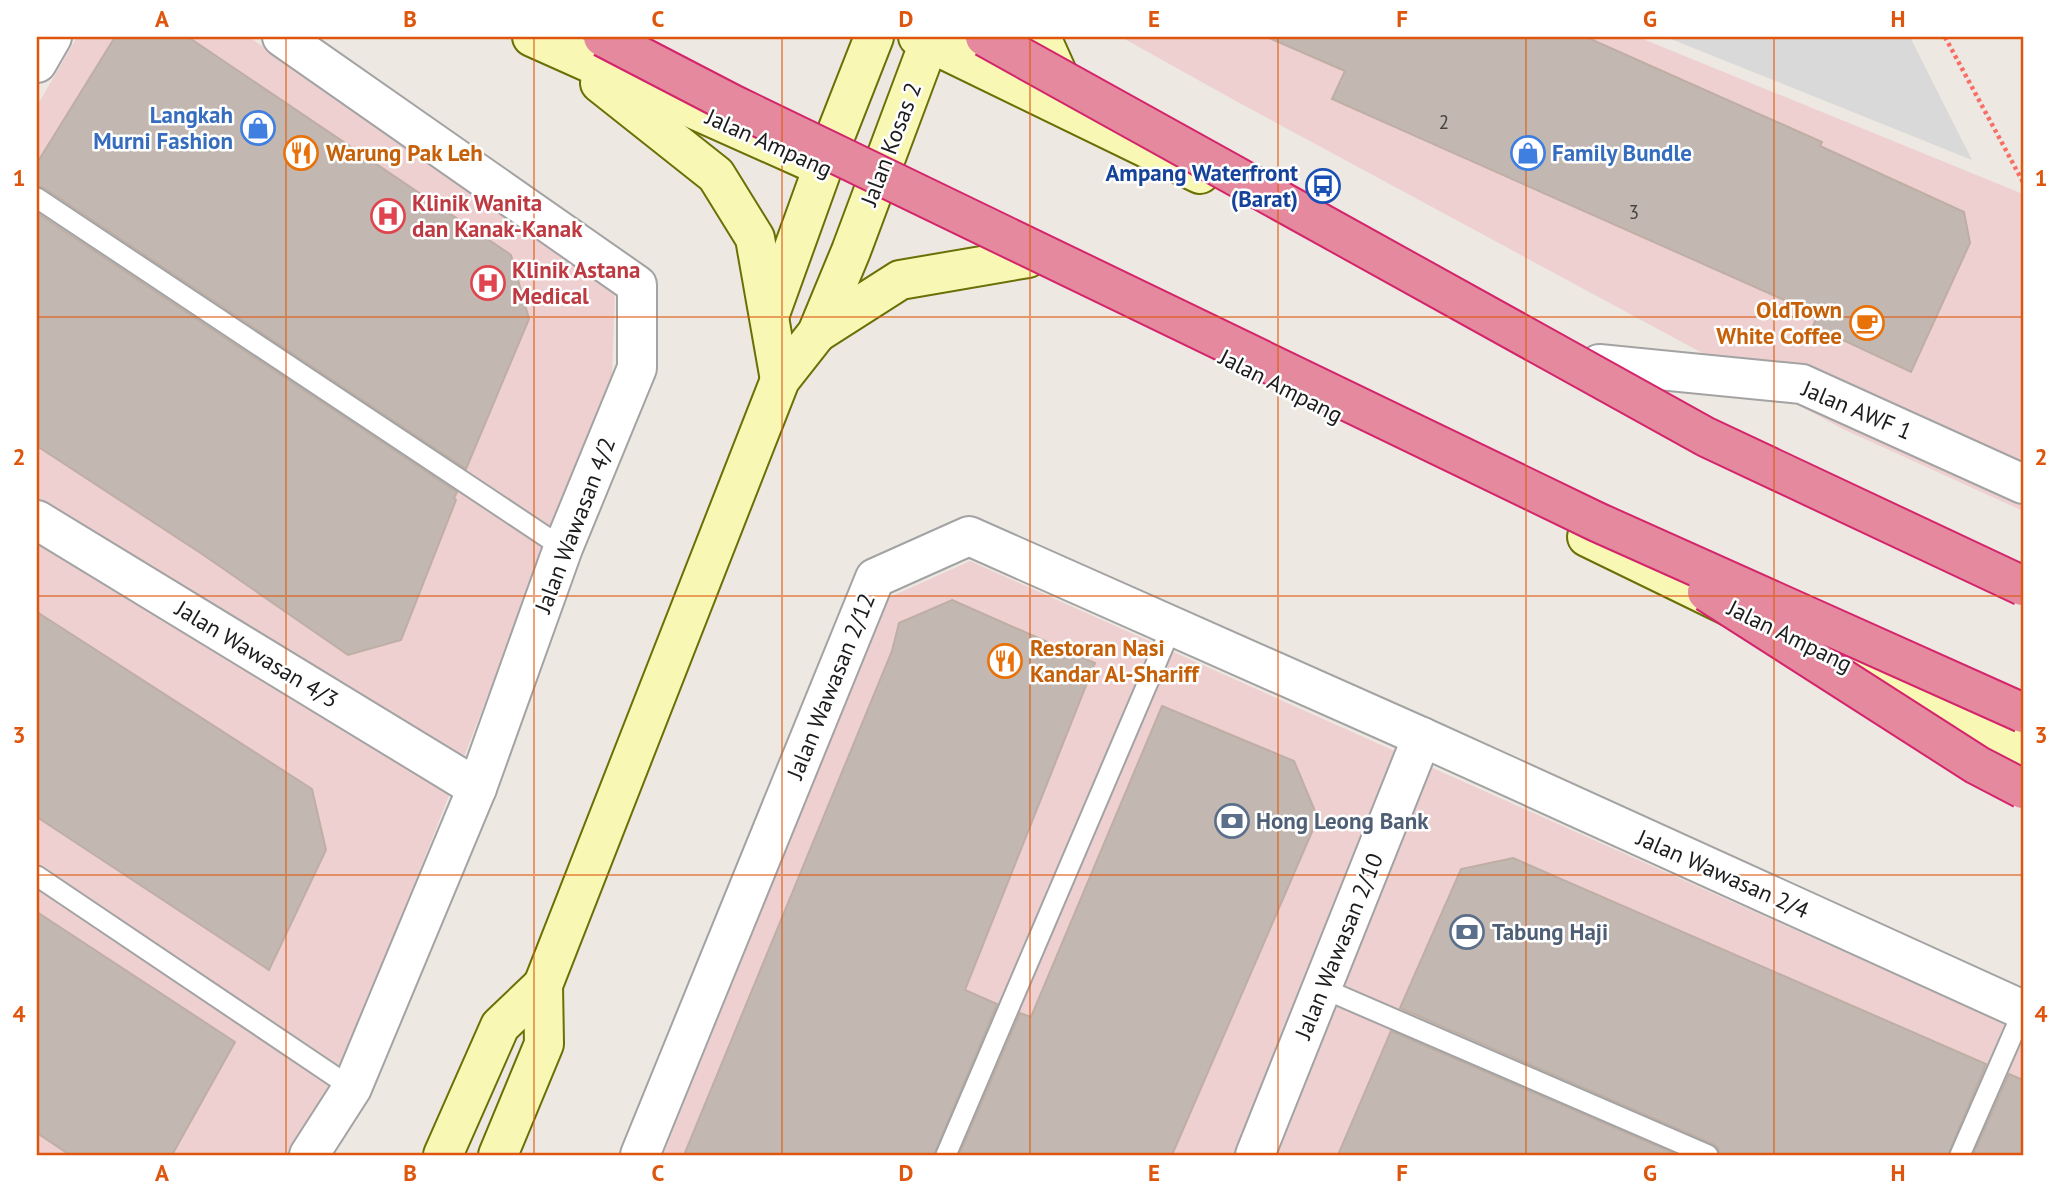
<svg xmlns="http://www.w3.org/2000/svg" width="2060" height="1192" font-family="'PT Sans',sans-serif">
<rect width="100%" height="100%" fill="#ede8e1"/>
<!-- residential -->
<path fill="#dad9d9" d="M1666,37H1910L1972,160L1763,76Z"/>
<!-- commercial -->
<g fill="#eed0d1">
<path d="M77,37H249L615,292L612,377L344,1065L288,1155H37V106Z"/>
<path d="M1121,37H1638L2023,194V511L1843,429L1234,100Z"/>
<path d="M970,561L2023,1032V1155H663L888,598Z"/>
</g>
<!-- building -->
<g fill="#c2b8b1" stroke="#beaea4" stroke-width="2">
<path d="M115,37H188L511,255L529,319L466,469L44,188L37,186V163Z"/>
<path d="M1267,37H1586L1822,142L1820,146L1964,212L1970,243L1911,372L1813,326L1818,315L1332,99L1345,71Z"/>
<path d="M37,213L457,492L454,498L456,500L401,640L348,655L202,554L37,446Z"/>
<path d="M952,600L1095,663L965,990L997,1004L934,1155H684L892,651L899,623Z"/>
<path d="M37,612L312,789L326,850L269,970L37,817Z"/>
<path d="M1162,706L1294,761L1318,818L1172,1155H959L1020,1013L1031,1017Z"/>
<path d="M1513,858L1986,1064L1948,1155H1720L1718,1148L1713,1144L1400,1008L1461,869Z"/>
<path d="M37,912L235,1042L172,1155H70L37,1133Z"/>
<path d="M1391,1031L1678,1155H1338Z"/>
<path d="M2009,1074L2023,1080V1155H1973Z"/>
</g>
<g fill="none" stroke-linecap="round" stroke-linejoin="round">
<!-- lane casing -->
<g stroke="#a3a3a3" stroke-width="23">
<g id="lane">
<path d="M37,198L563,548"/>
<path d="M37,876L352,1088"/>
<path d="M1322,988L1708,1155"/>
<path d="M946,1155L1172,626"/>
<path d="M1960,1155L2023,1011"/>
</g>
</g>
<!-- street casing -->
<g stroke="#a3a3a3" stroke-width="42">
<g id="street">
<path d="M282,37L637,285V368L563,548L477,788L352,1088L309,1155"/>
<path d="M37,63L52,37"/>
<path d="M1599,364L1802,384L2023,484"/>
<path d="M37,520L477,788"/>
<path d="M640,1155L875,578L969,536L1422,737L2023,1010"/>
<path d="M1255,1155L1422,737"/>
</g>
</g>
<!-- secondary casing -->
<g stroke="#6a7006" stroke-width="42">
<g id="secondary">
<path d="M532,37L814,163"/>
<path d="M918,37L1200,174"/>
<path d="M1041,37L1067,95"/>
<path d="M600,83L716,175L755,238L780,380"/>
<path d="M770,314L823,167L874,37"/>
<path d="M817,333L900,280L1028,258"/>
<path d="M1587,537L1737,610"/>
<path d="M1832,657L2023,750"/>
<path d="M443,1155L500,1026L543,985"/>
<path d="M498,1155L544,1044L543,985L780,380L817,333L851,251L931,37"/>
</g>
</g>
<!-- path -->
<path stroke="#f86e67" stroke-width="4.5" stroke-dasharray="3.5 3.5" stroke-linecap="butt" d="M1945,37L2023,182"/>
<!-- lane -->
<use href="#lane" stroke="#fff" stroke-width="19"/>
<!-- street -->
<use href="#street" stroke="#fff" stroke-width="38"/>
<!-- secondary -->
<use href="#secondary" stroke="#f8f8b4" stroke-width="38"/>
<!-- highway-bridge casing -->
<g stroke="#d4256c" stroke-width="42" stroke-linecap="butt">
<g id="highway-bridge">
<path d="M603,37L732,104L1597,522L2023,713"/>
<path d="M985,37L1706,437L2023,586"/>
<path d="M1707,592L1977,765L2023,789"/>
</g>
</g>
<!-- highway-bridge -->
<use href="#highway-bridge" stroke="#e5899f" stroke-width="38"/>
</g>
<!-- grid -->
<path fill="none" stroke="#de560d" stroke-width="2" stroke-opacity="0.55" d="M286,37V1155M534,37V1155M782,37V1155M1030,37V1155M1278,37V1155M1526,37V1155M1774,37V1155M37,317H2023M37,596H2023M37,875H2023"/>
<!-- icons -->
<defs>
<g id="shop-ring" transform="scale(1.75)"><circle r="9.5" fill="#fff" stroke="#3f7fe0" stroke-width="1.5"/><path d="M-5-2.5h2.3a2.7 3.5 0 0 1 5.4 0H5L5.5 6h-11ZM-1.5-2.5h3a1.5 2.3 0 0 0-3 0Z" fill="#3f7fe0"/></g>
<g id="restaurant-ring" transform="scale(1.75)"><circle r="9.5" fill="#fff" stroke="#e8710a" stroke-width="1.5"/><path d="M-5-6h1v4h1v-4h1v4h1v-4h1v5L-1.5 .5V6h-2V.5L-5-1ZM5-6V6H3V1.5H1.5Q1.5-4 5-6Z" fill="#e8710a"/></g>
<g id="bus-ring" transform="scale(1.75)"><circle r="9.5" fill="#fff" stroke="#1a4fb4" stroke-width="1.5"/><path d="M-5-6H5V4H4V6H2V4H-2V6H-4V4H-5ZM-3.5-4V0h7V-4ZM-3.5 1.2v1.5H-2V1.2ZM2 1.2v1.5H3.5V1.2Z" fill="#1a4fb4"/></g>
<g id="hospital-ring" transform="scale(1.75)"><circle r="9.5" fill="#fff" stroke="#e0444e" stroke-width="1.5"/><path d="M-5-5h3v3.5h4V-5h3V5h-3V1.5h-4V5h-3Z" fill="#e0444e"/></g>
<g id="cafe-ring" transform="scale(1.75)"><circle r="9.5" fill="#fff" stroke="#e8710a" stroke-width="1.5"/><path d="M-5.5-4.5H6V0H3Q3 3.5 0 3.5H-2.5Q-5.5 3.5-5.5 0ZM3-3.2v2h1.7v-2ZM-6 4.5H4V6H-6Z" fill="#e8710a"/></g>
<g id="bank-ring" transform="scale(1.75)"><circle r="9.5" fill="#fff" stroke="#5c6f8a" stroke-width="1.5"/><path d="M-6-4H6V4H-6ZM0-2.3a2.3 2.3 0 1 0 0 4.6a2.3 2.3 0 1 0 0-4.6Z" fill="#5c6f8a"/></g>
</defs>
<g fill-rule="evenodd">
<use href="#shop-ring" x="258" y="128"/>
<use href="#restaurant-ring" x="301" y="153"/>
<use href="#shop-ring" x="1528" y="153"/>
<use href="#bus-ring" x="1323" y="186"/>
<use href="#hospital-ring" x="388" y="216"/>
<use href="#hospital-ring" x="488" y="283"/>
<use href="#cafe-ring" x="1867" y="323"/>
<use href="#restaurant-ring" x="1005" y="661"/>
<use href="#bank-ring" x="1232" y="821"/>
<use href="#bank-ring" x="1467" y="932"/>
</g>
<g text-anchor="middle" stroke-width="5" stroke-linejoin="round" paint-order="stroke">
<!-- number labels -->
<g font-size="19" fill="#464341">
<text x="1444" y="129">2</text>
<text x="1634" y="219">3</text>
</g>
<!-- shop labels -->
<g font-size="23" font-weight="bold" fill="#366cbe" stroke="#fff" text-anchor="end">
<text x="233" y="123">Langkah<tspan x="233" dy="26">Murni Fashion</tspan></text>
<text x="1552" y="161" text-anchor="start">Family Bundle</text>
</g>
<!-- street labels -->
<g font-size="23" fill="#1c1c1c" stroke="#fff">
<text transform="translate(769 143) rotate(24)" y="8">Jalan Ampang</text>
<text transform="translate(891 144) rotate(-69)" y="8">Jalan Kosas 2</text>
<text transform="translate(1281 386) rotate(27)" y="8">Jalan Ampang</text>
<text transform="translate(1857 410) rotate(23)" y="8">Jalan AWF 1</text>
<text transform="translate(575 525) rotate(-69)" y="8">Jalan Wawasan 4/2</text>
<text transform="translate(1790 636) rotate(26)" y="8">Jalan Ampang</text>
<text transform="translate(257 654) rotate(31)" y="8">Jalan Wawasan 4/3</text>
<text transform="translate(831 686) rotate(-68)" y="8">Jalan Wawasan 2/12</text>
<text transform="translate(1723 874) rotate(24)" y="8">Jalan Wawasan 2/4</text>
<text transform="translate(1339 946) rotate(-68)" y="8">Jalan Wawasan 2/10</text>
</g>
<!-- food labels -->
<g font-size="23" font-weight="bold" fill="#c56008" stroke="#fff" text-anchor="start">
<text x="326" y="161">Warung Pak Leh</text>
<text x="1842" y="318" text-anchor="end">OldTown<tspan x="1842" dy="26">White Coffee</tspan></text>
<text x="1030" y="656">Restoran Nasi<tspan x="1030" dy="26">Kandar Al-Shariff</tspan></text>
</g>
<!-- transit labels -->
<g font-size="23" font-weight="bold" fill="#164399" stroke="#fff" text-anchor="end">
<text x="1298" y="181">Ampang Waterfront<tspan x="1298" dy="26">(Barat)</tspan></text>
</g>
<!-- health labels -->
<g font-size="23" font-weight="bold" fill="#be3a42" stroke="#fff" text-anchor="start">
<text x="412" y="211">Klinik Wanita<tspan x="412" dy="26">dan Kanak-Kanak</tspan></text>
<text x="512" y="278">Klinik Astana<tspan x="512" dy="26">Medical</tspan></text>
</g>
<!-- service labels -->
<g font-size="23" font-weight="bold" fill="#4e5e75" stroke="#fff" text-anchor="start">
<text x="1256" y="829">Hong Leong Bank</text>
<text x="1492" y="940">Tabung Haji</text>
</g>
</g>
<!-- border -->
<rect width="2060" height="1192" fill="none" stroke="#ffffff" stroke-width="77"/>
<rect x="38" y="38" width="1984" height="1116" fill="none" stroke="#de560d" stroke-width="2.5"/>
<g font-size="23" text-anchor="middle" font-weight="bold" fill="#de560d">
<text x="162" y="27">A</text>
<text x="410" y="27">B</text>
<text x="658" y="27">C</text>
<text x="906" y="27">D</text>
<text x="1154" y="27">E</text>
<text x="1402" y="27">F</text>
<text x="1650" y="27">G</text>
<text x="1898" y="27">H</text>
<text x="19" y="186">1</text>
<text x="2041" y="186">1</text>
<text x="19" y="465">2</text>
<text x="2041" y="465">2</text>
<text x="19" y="743">3</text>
<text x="2041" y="743">3</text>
<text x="19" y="1022">4</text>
<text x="2041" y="1022">4</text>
<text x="162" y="1181">A</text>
<text x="410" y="1181">B</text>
<text x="658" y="1181">C</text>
<text x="906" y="1181">D</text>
<text x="1154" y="1181">E</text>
<text x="1402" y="1181">F</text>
<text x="1650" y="1181">G</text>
<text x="1898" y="1181">H</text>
</g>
</svg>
